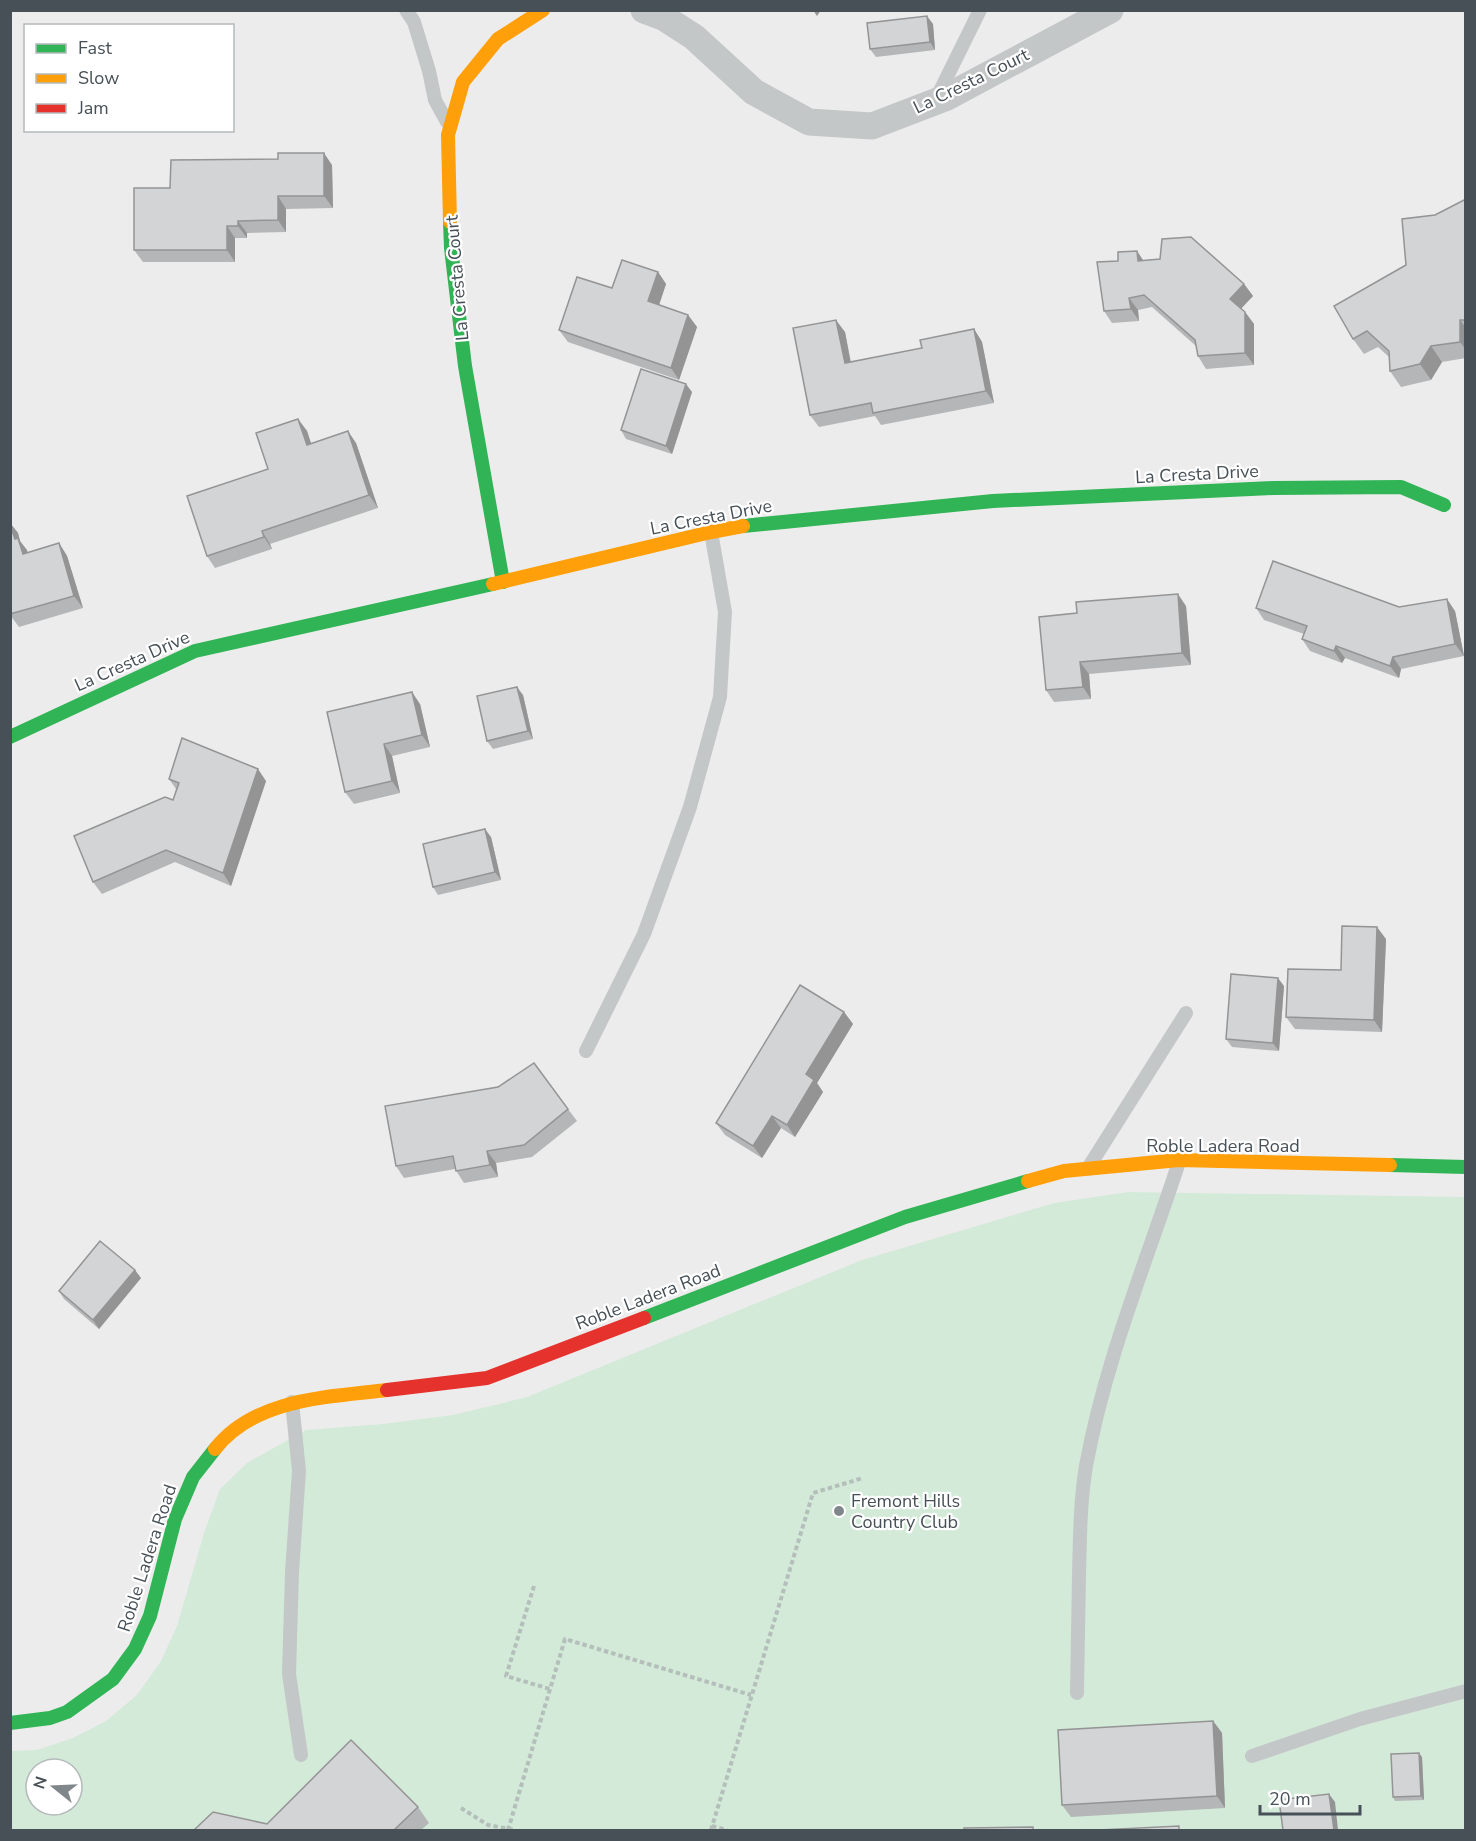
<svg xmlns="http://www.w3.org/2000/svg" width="1476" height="1841" font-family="'Nunito Sans',sans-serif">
<rect width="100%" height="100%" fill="#edecec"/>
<!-- green -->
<path fill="#d3ead9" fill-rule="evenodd" d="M1128,1192L1465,1197V1830H11L10,1751L37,1750L73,1738L106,1721L137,1695L161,1661L177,1626L204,1533L220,1489L247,1463L306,1430L383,1424L453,1415L527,1397L862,1260L1054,1203ZM36,1769H72V1805H36Z"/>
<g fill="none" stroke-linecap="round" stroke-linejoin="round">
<!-- path -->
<g stroke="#b4beba" stroke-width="4" stroke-dasharray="4.5 3" stroke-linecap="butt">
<path d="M534,1586L506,1676L550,1689"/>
<path d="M461,1808L488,1825L514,1830"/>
<path d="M712,1826L727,1830"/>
<path d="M508,1830L565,1639L751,1695"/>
<path d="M711,1830L813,1493L863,1478"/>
</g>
<!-- lane -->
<g stroke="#c4c7c7" stroke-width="14">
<path d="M406,10L414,22L429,71L435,100L447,122"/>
<path d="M936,99L980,10"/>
<path d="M586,1051L644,934L690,807L720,697L725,612L711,532"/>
<path d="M1090,1165L1186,1013"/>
<path d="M292,1402L299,1471L292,1572L289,1674L301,1755"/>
<path d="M1077,1693C1078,1654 1078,1614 1079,1575C1080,1538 1080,1502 1086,1466C1105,1361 1146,1263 1179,1162"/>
<path d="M1252,1756L1360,1719L1466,1691"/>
</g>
<!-- street -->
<path stroke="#c4c7c7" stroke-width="27" d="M644,10L663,17L694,37L754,92L809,122L872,126L945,98L1110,10"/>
<!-- fast -->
<g stroke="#30b455" stroke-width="14">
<path d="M450,222L451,248L465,366L503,582"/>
<path d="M743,526L993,501L1273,488L1401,487L1444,505"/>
<path d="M10,737L195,651L493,584"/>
<path d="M1390,1165L1466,1167"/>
<path d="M644,1318L905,1217L1028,1181"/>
<path d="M10,1723L50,1718L67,1712L113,1679L135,1649L150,1616L175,1519L193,1477L215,1449"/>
</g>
<!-- slow -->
<g stroke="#ff9f0a" stroke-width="14">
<path d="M450,222L448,135L463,82L498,39L543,10"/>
<path d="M493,584L711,532L743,526"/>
<path d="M1028,1181L1064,1171L1179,1160L1390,1165"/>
<path d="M215,1449C255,1398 329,1397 387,1390"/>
</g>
<!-- jam -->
<path stroke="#e5322d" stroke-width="14" d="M387,1390L487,1378L644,1318"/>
</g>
<!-- wall -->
<g fill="#b5b6b7">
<path d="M933,24L935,50L876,57L870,49Z"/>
<path d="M332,165L333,208L286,209V232L247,233V238H235V262H143L134,250L170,188Z"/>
<path d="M1466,199V358L1442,362L1431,380L1401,387L1390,371L1389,357L1378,347L1364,354L1353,339L1406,265L1435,215Z"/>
<path d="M1137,251L1143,261L1244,284L1253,296L1241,308L1245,312L1254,324V365L1206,369L1198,356L1196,346L1152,307L1138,310L1139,321L1112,323L1104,311L1118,261Z"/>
<path d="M658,272L666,284L659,305L688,315L697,327L679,380L568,342L559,330L612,288Z"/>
<path d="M974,329L982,342L994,403L881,425L875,416L819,427L810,415L845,332L851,362L922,348Z"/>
<path d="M692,392L672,454L626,439L621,430Z"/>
<path d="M298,419L307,431L311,444L356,443L378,508L270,544L272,549L215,568L207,556L268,469Z"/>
<path d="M10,523L18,533L20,541L27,553L59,543L67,556L83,608L19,627L10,615Z"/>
<path d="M1186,606L1191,665L1089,674L1091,699L1054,702L1046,690L1039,617Z"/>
<path d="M1399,607L1455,611L1464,656L1401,669L1399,678L1345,658L1342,663L1310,651L1302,639L1304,634L1264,620L1256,608Z"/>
<path d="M523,695L533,739L493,749L487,741Z"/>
<path d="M420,704L430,747L392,756L400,793L354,804L345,792L327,712Z"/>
<path d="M169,779L266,781L231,886L175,862L102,894L93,882L173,800L176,789Z"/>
<path d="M491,837L501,880L438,895L433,887Z"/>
<path d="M1386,939L1382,1032L1295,1029L1286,1017L1341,970Z"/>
<path d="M1284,986L1279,1051L1232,1047L1226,1039Z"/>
<path d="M844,1012L853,1024L817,1083L823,1092L795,1137L781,1128L762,1158L725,1135L716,1123Z"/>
<path d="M568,1109L577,1121L532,1157L496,1163L498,1177L464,1183L455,1169L404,1178L396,1166Z"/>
<path d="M141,1278L99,1329L64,1299L59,1291Z"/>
<path d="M1213,1721L1222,1733L1225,1808L1071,1817L1062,1805Z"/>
<path d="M1422,1757L1424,1800L1395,1801L1393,1797Z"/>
<path d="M418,1807L429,1823L421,1830H194L267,1824Z"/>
</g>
<!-- shaded-wall -->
<g fill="#949495">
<path d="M813,10H821L817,16Z"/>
<path d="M927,16L933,24L935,50L930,42Z"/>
<path d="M324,153L332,165L333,208L324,196Z"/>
<path d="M278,196L286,209V232L278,220Z"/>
<path d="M238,221L247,233V238L238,226Z"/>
<path d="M227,226L235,238V262L227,250Z"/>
<path d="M1137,251L1145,263L1138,261Z"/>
<path d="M658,272L666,284L656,314L648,301Z"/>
<path d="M1244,284L1253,296L1239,311L1230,299Z"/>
<path d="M1129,298L1138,310L1139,321L1131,309Z"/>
<path d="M1245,312L1254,324V365L1245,353Z"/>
<path d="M688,315L697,327L679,380L671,368Z"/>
<path d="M836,320L845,332L853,376L845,363Z"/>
<path d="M1460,320L1466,328V350L1460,342Z"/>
<path d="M974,329L982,342L994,403L986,391Z"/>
<path d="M1431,346L1442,362L1431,380L1420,364Z"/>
<path d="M686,384L692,392L672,454L666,446Z"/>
<path d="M298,419L307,431L316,458L307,445Z"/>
<path d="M348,431L356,443L378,508L369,495Z"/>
<path d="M10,523L18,533L20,541L27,550L31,566L23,554L15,539Z"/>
<path d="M262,531L270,544L272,549L264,537Z"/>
<path d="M59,543L67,556L83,608L74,596Z"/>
<path d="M1178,594L1186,606L1191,665L1182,653Z"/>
<path d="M1447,599L1455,611L1464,656L1455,644Z"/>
<path d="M1336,646L1345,658L1342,663L1334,651Z"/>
<path d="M1393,657L1401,669L1399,678L1390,666Z"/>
<path d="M1080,662L1089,674L1091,699L1083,687Z"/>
<path d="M517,687L523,695L533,739L528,731Z"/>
<path d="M412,692L420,704L430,747L422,735Z"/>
<path d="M384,744L392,756L400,793L392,781Z"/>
<path d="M258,769L266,781L231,886L223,873Z"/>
<path d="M485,829L491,837L501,880L495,872Z"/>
<path d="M1377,927L1386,939L1382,1032L1374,1020Z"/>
<path d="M1278,978L1284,986L1279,1051L1273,1043Z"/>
<path d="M844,1012L853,1024L817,1083L823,1092L795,1137L787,1125L806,1074Z"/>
<path d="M772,1116L781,1128L762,1158L753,1146Z"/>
<path d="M487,1151L496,1163L498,1177L490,1165Z"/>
<path d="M135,1270L141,1278L99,1329L93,1320Z"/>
<path d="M1213,1721L1222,1733L1225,1808L1217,1796Z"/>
<path d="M1419,1753L1422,1757L1424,1800L1421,1796Z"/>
<path d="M1329,1794L1335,1802L1338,1830H1334Z"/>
</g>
<!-- building -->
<g fill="#d3d4d5" stroke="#949495" stroke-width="1.5">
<path d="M927,16L930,42L870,49L867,23Z"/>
<path d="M278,153H324V196H278V220L238,221V226H227V250H134V188H170L171,160L278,159Z"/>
<path d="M1466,199V320H1460V342L1431,346L1420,364L1390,371L1389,351L1367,331L1353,339L1334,306L1406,265L1402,219L1435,215Z"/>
<path d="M1191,237L1244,284L1230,299L1245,312V353L1198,356L1195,340L1144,295L1129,298L1131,309L1104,311L1097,262L1118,261V252L1137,251L1138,261L1160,259L1162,239Z"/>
<path d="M622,260L658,272L648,301L688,315L671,368L559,330L577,277L612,288Z"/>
<path d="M836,320L845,363L922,348L920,340L974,329L986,391L873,413L871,403L810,415L793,328Z"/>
<path d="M641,369L686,384L666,446L621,430Z"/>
<path d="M298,419L307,445L348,431L369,495L262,531L264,537L207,556L187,496L268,469L256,433Z"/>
<path d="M10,525L15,539L18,538L23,554L59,543L74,596L10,614Z"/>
<path d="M1273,561L1399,607L1447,599L1455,644L1393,657L1390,666L1336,646L1334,651L1302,639L1307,626L1256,608Z"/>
<path d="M1178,594L1182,653L1080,662L1083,687L1046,690L1039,617L1077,613L1076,602Z"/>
<path d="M517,687L528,731L487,741L477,696Z"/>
<path d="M412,692L422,735L384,744L392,781L345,792L327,712Z"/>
<path d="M182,738L258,769L223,873L166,850L93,882L74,836L165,797L173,800L179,783L169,779Z"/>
<path d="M485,829L495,872L433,887L423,844Z"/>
<path d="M1342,926L1377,927L1374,1020L1286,1017L1288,969L1341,970Z"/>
<path d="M1231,974L1278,978L1273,1043L1226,1039Z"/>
<path d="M800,985L844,1012L806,1074L814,1080L787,1125L772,1116L753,1146L716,1123Z"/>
<path d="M534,1063L568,1109L524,1145L487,1151L490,1165L456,1171L453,1156L396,1166L385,1106L498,1087Z"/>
<path d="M100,1241L135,1270L93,1320L59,1291Z"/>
<path d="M1213,1721L1217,1796L1062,1805L1058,1730Z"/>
<path d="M351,1740L418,1807L394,1830H194L213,1812L267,1824Z"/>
<path d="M1419,1753L1421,1796L1393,1797L1391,1754Z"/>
<path d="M1329,1794L1334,1830H1283L1279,1800Z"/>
<path d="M1179,1826V1830H1099Z"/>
<path d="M1033,1827V1830H964V1828Z"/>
</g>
<!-- markers -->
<circle fill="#80878a" stroke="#fff" stroke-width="2" cx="839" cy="1511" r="6"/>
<g text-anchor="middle" stroke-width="4.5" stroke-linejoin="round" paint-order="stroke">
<!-- street labels -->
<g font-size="18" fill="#465056" stroke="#fff">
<text transform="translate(971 81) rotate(-26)" y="6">La Cresta Court</text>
<text transform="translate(457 278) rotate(-95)" y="6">La Cresta Court</text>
<text transform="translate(1197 474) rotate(-3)" y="6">La Cresta Drive</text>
<text transform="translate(711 517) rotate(-11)" y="6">La Cresta Drive</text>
<text transform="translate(132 661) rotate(-24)" y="6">La Cresta Drive</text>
<text x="1223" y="1152">Roble Ladera Road</text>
<text transform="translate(648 1297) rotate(-21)" y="6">Roble Ladera Road</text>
<text transform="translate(147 1558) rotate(-72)" y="6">Roble Ladera Road</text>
</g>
<!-- poi labels -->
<g font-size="18" fill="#465056" stroke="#fff" text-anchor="start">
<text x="851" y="1507">Fremont Hills<tspan x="851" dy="21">Country Club</tspan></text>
</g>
</g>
<!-- border -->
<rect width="1476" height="1841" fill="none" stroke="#465056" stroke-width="24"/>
<!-- legend -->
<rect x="24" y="24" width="210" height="108" fill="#ffffff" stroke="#b5b9bb" stroke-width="1.5"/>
<rect x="36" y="44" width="30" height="9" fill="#30b455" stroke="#b5b9bb" stroke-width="1.5"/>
<text x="78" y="54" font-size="18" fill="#465056">Fast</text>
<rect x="36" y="74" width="30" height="9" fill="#ff9f0a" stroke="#b5b9bb" stroke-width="1.5"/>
<text x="78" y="84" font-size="18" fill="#465056">Slow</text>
<rect x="36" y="104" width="30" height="9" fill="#e5322d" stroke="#b5b9bb" stroke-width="1.5"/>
<text x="78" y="114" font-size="18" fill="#465056">Jam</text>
<!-- north arrow -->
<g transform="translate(54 1787) rotate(288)"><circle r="28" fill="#ffffff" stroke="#b5b9bb" stroke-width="1.5"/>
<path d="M0-4.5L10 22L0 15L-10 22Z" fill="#80878a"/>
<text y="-9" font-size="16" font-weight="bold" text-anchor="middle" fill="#465056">N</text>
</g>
<!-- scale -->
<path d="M1260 1805v9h100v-9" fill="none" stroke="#465056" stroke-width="3"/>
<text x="1269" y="1805" font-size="18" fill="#465056" stroke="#ffffff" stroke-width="4.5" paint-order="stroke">20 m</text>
</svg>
